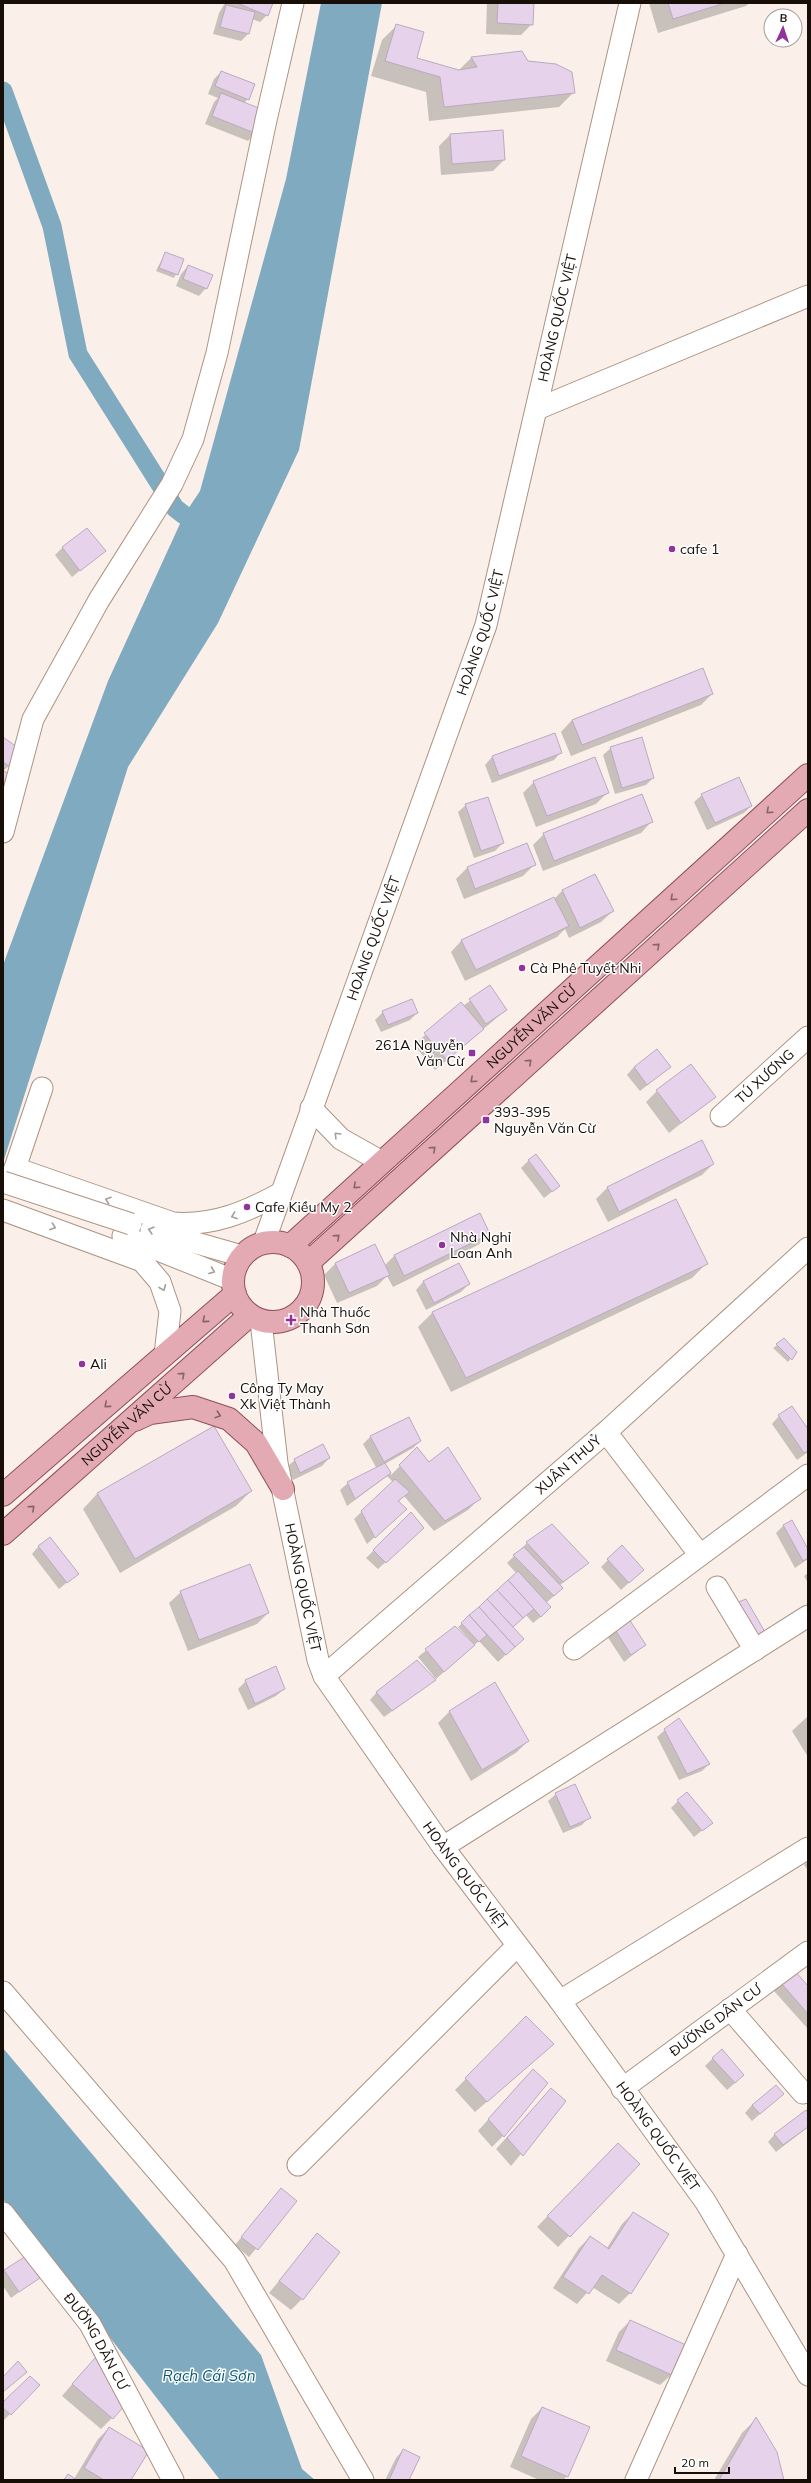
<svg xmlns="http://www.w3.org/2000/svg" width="811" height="2483" font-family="Mulish,sans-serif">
<rect width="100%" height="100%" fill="#fbf0e9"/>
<!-- water -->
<g fill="#80aabf">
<path d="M321,3H382L299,450L218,623L128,767L3,1163V965L108,681L184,515L200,491L286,179Z"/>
<path d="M3,2048L261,2355L302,2469L315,2480H220L3,2199Z"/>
</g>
<!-- shadow -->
<g fill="#0003">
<path d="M225,3H272L267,15L260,22L252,19L248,34L241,41L213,34L219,13Z"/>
<path d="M487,3H533L532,24L521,35L486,34Z"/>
<path d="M649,3H749L746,6L658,33Z"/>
<path d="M396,26L415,58L458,71L471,58L522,52L528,62L574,92L559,107L429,121L426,92L371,76L382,40Z"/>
<path d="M221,72L248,99L244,103L256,133L248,141L205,124L214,102L218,98L208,94L214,79Z"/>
<path d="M450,135L504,160L493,171L441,175L439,146Z"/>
<path d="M165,253L183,260L174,278L156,271Z"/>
<path d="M188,266L206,288L199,296L176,286L181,274Z"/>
<path d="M62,548L104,551L72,577L55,555Z"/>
<path d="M712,694L701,705L571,756L561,732L572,720Z"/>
<path d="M554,734L561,752L554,760L492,783L485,765L492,757Z"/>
<path d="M3,739L9,766L3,771V782Z"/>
<path d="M611,748L653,778L646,785L615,794L603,755Z"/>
<path d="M534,782L608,792L596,804L536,827L523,793Z"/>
<path d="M702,795L751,806L744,813L707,830L694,802Z"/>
<path d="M466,805L503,843L495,851L474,858L458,812Z"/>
<path d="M652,821L641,833L543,871L533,845L544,834Z"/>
<path d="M526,845L534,865L523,876L464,899L456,879L467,868Z"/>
<path d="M595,875L613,911L601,922L569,938L565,929L557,937L465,981L451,952L462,940L554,899L562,891Z"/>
<path d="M490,986L506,1010L435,1070L414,1045L460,1004L463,1006Z"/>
<path d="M383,1012L417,1013L410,1020L381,1032L375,1020Z"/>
<path d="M634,1067H670L640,1091L627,1075Z"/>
<path d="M657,1091L714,1097L669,1133L646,1102Z"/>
<path d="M702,1141L713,1164L702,1175L608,1222L596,1199L607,1188Z"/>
<path d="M529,1160L559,1186L544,1198L521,1168Z"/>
<path d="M479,1214L489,1234L478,1245L393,1287L387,1276L377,1286L337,1303L324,1275L335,1264L384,1266L394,1256Z"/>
<path d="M707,1263L692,1278L451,1392L418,1327L432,1313Z"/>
<path d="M458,1264L469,1284L461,1292L426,1310L416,1290L423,1282Z"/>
<path d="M784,1340L796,1352L788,1362L773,1348Z"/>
<path d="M779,1416L808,1431V1452L797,1460L772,1424Z"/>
<path d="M214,1427L251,1491L236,1506L120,1573L83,1509L97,1494Z"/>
<path d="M370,1437L420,1441L413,1448L385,1464L391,1475L417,1449L429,1464L479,1499L468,1510L434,1531L404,1496L398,1502V1516L367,1544L354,1519L393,1482L387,1476L347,1506L340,1490L348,1483L377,1469L363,1444Z"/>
<path d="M329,1458L322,1466L293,1480L287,1467L295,1460Z"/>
<path d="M411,1514L415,1535L378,1569L366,1558Z"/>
<path d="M552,1525L588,1563L559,1586L554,1596L546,1603L543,1615L533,1623L526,1615L512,1628L515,1646L498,1662L479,1641L436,1679L418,1657L455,1627L472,1644L473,1643L458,1627L517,1574L507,1563L527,1543Z"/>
<path d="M784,1525L808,1551V1559L795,1568L776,1533Z"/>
<path d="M39,1546L77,1574L59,1589L32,1554Z"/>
<path d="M608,1560L635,1577L621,1590L601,1567Z"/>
<path d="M808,1573V1583L804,1576Z"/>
<path d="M181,1592L268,1613L257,1624L188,1651L169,1603Z"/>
<path d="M615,1629L645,1645L624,1662L607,1636Z"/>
<path d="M435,1680L384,1717L370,1700L377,1692Z"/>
<path d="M246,1681L284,1689L276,1696L248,1710L238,1689Z"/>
<path d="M494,1684L528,1741L517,1752L471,1781L438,1723L449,1712Z"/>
<path d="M808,1716V1757L792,1731Z"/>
<path d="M665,1730L709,1764L702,1771L679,1780L657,1737Z"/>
<path d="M556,1794L589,1817L582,1825L563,1833L548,1801Z"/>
<path d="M678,1801L711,1823L694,1837L671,1808Z"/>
<path d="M808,1861V1870L804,1865Z"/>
<path d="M782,1984L808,1988V2029L774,1991Z"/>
<path d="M526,2017L541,2055L475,2112L455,2090Z"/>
<path d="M713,2058L736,2082L727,2090L705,2066Z"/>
<path d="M522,2081L503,2136L492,2147L478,2131Z"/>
<path d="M551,2089L565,2101L511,2166L496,2149Z"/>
<path d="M775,2101L752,2121L745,2113L752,2105Z"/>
<path d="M808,2114V2127L776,2152L768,2142L775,2134Z"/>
<path d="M607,2155L639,2164L558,2247L537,2227Z"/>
<path d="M281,2189L296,2201L249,2257L235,2245Z"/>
<path d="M633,2213L630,2293L619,2304L592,2287L577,2304L553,2288L579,2248L590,2237L607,2248L622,2224Z"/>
<path d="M317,2235L302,2299L291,2310L269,2293Z"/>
<path d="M5,2271L42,2275L11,2298L3,2286V2273Z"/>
<path d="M630,2321L672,2374L660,2385L606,2361L619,2332Z"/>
<path d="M84,2370L112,2418L101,2429L62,2396Z"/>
<path d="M39,2385L3,2421V2404Z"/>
<path d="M542,2408L567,2476L563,2480H539L510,2467L531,2419Z"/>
<path d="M756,2419L783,2480H714L742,2433Z"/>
<path d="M109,2428L130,2480H63L68,2475L74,2479L98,2439Z"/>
<path d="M403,2450L408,2480H385L396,2458Z"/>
</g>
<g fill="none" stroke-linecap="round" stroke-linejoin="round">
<!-- canal -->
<path stroke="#80aabf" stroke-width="19" d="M3,91L52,226L78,354L175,508L184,515"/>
</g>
<!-- building -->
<g fill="#e6d3eb" stroke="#bca9c0">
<path d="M237,3H273L268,16Z"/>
<path d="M498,3H534L533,25L497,23Z"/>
<path d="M668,3H725L673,19Z"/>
<path d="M226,5L255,12L249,34L220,27Z"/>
<path d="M396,24L424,32L417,58L459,70L477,67L471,57L522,51L528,61L556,64L572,72L575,93L444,107L440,77L385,61Z"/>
<path d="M221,71L255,84L249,100L215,86Z"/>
<path d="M221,93L266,111L257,134L212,116Z"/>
<path d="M503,130L505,160L452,164L450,134Z"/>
<path d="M165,252L184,259L178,275L159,268Z"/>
<path d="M188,265L213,275L207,289L183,279Z"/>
<path d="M87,528L106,551L80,571L62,547Z"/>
<path d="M703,668L713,694L582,745L572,720Z"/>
<path d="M555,733L562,753L499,776L492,756Z"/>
<path d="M3,737L21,750L9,766L3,762Z"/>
<path d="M642,737L654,778L622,788L610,747Z"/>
<path d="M595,757L609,793L547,816L533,781Z"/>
<path d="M3,770L11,776L3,782Z"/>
<path d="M739,777L752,806L715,823L701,794Z"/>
<path d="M642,794L653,822L554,861L543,833Z"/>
<path d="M488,797L504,843L481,851L465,804Z"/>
<path d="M527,843L536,865L475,889L467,867Z"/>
<path d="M595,874L614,911L580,928L562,890Z"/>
<path d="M554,897L569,926L476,970L461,940Z"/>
<path d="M490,985L507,1010L486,1024L469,999Z"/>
<path d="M412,999L418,1013L388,1025L382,1011Z"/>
<path d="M461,1002L484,1029L447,1060L424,1033Z"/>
<path d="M657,1049L671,1067L647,1085L634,1067Z"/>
<path d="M691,1064L716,1097L681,1123L656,1090Z"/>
<path d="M702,1140L714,1164L619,1212L607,1187Z"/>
<path d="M536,1154L560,1186L552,1192L528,1160Z"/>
<path d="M676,1199L708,1264L466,1378L432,1312Z"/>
<path d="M480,1213L490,1234L404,1276L394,1255Z"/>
<path d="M375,1244L390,1275L349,1293L335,1263Z"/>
<path d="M459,1263L470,1284L434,1303L423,1281Z"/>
<path d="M784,1338L797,1352L792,1360L776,1344Z"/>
<path d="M792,1406L808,1429V1451L804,1453L778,1415Z"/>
<path d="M409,1417L421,1441L384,1462L370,1436Z"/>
<path d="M214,1426L252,1491L135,1559L97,1493Z"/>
<path d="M323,1444L330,1458L300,1473L294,1459Z"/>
<path d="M417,1447L429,1462L448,1447L481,1499L445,1521L399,1465Z"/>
<path d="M385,1463L391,1473L355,1499L347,1482Z"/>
<path d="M395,1479L410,1492L398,1501L407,1509L375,1538L361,1511Z"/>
<path d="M411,1512L424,1528L386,1563L373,1550Z"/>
<path d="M792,1520L808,1549V1558L803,1561L783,1525Z"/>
<path d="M552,1524L589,1563L563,1582L526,1542Z"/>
<path d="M50,1537L79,1574L67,1583L38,1546Z"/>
<path d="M622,1545L644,1570L629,1583L607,1559Z"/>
<path d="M524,1547L563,1588L554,1596L513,1555Z"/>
<path d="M250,1564L269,1613L199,1640L180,1591Z"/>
<path d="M518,1571L551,1607L541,1617L508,1580Z"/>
<path d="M508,1580L534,1609L523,1618L497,1590Z"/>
<path d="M497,1590L523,1618L513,1627L487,1599Z"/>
<path d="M487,1599L524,1639L515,1647L479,1607Z"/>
<path d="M746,1599L765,1632L756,1640L736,1603Z"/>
<path d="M479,1607L515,1647L506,1655L469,1615Z"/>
<path d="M469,1615L487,1635L479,1642L461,1623Z"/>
<path d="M629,1619L646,1645L631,1655L614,1628Z"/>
<path d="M455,1626L475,1645L444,1672L425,1649Z"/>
<path d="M417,1660L436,1680L392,1711L376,1692Z"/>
<path d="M276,1666L285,1689L255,1704L245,1680Z"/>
<path d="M495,1682L529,1741L482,1770L449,1711Z"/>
<path d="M679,1718L710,1764L687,1774L664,1729Z"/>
<path d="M575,1784L591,1818L570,1827L555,1793Z"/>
<path d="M687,1792L713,1823L702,1831L677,1800Z"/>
<path d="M795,1971L808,1986V2014L781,1983Z"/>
<path d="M526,2016L554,2044L487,2102L465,2078Z"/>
<path d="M722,2049L744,2075L735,2083L712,2058Z"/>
<path d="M533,2069L548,2083L504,2137L488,2119Z"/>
<path d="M776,2085L784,2094L760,2114L752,2105Z"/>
<path d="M551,2088L566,2101L523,2156L507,2138Z"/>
<path d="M806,2110L808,2113V2127L783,2145L774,2134Z"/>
<path d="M618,2143L640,2164L570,2237L547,2216Z"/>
<path d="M281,2188L297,2201L258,2250L241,2237Z"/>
<path d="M633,2212L669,2234L631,2294L602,2275L589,2294L563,2277L590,2236L609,2249Z"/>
<path d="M317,2233L340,2252L303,2300L279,2281Z"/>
<path d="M29,2254L43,2276L19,2292L4,2270Z"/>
<path d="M630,2320L686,2345L672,2375L616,2350Z"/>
<path d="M95,2358L136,2392L113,2419L72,2384Z"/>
<path d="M18,2361L27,2372L3,2392V2377Z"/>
<path d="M30,2376L40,2385L11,2415L3,2408V2402Z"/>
<path d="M542,2407L590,2427L568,2477L521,2456Z"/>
<path d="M756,2417L777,2452L784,2480H719Z"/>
<path d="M109,2427L149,2451L131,2480H104L84,2468Z"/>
<path d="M403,2449L420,2457L409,2480H389Z"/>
<path d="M68,2474L77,2480H64Z"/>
</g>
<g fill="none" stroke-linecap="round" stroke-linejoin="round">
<!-- minor casing -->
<g stroke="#ad9383" stroke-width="23">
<g id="minor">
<path d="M537,409L808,296"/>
<path d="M3,832L33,719L99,600L172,484L193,439L217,353L266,120L293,3"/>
<path d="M311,1108L341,1139L382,1162"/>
<path id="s1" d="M721,1116L808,1037"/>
<path d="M15,1168L173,1223C214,1226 246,1212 281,1193"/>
<path d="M11,1180L42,1088"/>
<path d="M3,1210L142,1261L160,1282L170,1311L165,1355"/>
<path d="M151,1230L242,1256"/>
<path d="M123,1236L233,1280"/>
<path id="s2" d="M264,1242L486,625L630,3"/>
<path id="s3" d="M261,1321L277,1463L318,1660L324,1676L443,1847L560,2001L705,2201L808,2375"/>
<path d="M606,1432L700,1555"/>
<path d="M717,1587L755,1650"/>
<path d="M574,1649L808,1475"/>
<path id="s4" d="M324,1676L606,1432L808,1248"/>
<path d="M443,1847L808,1616"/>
<path d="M3,1992L234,2260L363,2480"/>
<path d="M560,2001L808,1848"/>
<path d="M730,2009L803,2093"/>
<path id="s5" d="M622,2089L808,1952"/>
<path d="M298,2165L517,1946"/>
<path id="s6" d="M3,2213L90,2324L173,2480"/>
<path d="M636,2480L737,2254"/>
</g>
</g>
<!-- major casing -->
<g stroke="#8f4f57" stroke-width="24">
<g id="major">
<circle cx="273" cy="1282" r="40"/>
<path id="s7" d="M290,1246L808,775"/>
<path d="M308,1263L808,810"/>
<path d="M135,1420L150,1413L193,1407L229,1419L256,1443L283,1489"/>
<path d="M3,1495L235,1294"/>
<path id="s8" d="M3,1534L250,1315"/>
</g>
</g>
<!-- minor -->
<use href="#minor" stroke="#fff" stroke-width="21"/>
<!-- major -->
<use href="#major" stroke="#e3aab3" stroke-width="22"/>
<!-- minor-bridge casing -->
<g stroke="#ad9383" stroke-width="23" stroke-linecap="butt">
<path id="minor-bridge" d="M3,1182L131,1224"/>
</g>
<!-- minor-bridge -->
<use href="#minor-bridge" stroke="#fff" stroke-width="21"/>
</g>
<!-- one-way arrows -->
<defs><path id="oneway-chevron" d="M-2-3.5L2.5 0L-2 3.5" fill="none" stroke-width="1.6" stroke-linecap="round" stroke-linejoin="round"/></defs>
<g stroke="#876466">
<use href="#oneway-chevron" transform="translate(769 811) rotate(138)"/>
<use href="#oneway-chevron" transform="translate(673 898) rotate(138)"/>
<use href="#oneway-chevron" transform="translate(657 946) rotate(-42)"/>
<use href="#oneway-chevron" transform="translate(529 1062) rotate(-42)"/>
<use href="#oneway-chevron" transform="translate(473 1080) rotate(138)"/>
<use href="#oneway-chevron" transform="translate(433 1149) rotate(-42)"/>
<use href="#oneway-chevron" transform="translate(356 1186) rotate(138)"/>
<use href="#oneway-chevron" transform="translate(337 1237) rotate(-42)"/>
<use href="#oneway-chevron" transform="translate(205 1320) rotate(139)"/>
<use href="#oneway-chevron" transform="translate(182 1375) rotate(-42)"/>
<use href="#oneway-chevron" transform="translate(107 1405) rotate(139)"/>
<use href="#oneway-chevron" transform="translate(218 1415) rotate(18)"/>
<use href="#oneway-chevron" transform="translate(32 1508) rotate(-42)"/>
</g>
<g stroke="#a29f9c">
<use href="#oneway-chevron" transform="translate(337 1135) rotate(-135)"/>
<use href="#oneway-chevron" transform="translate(108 1200) rotate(-161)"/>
<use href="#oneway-chevron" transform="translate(234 1216) rotate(160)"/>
<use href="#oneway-chevron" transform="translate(53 1227) rotate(20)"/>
<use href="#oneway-chevron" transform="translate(151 1230) rotate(-164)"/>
<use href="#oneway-chevron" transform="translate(212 1271) rotate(22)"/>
<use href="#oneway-chevron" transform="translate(163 1288) rotate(68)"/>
</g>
<!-- markers -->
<g fill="#92329b" stroke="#fff" stroke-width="1.5">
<circle cx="672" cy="549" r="4"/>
<circle cx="522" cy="968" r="4"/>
<rect x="468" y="1049" width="8" height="8" rx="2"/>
<rect x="482" y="1116" width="8" height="8" rx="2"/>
<circle cx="247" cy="1207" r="4"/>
<circle cx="442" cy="1245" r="4"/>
<path d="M289 1314h4v4h4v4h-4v4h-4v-4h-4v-4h4z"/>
<circle cx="82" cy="1364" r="4"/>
<circle cx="232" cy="1396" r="4"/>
</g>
<g text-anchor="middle" stroke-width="3" stroke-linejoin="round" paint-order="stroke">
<!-- street labels -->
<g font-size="14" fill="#170e08" stroke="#fff">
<text dy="5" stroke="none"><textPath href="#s2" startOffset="971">HOÀNG QUỐC VIỆT</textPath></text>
<text dy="5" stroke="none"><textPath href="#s2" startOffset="647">HOÀNG QUỐC VIỆT</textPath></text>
<text dy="5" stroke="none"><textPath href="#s2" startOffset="323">HOÀNG QUỐC VIỆT</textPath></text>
<text dy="5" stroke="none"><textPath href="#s7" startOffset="326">NGUYỄN VĂN CỪ</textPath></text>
<text dy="5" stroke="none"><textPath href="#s1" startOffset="59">TÚ XƯƠNG</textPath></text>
<text dy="5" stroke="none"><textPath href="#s8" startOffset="165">NGUYỄN VĂN CỪ</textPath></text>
<text dy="5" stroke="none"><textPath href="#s4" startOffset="323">XUÂN THUỶ</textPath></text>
<text dy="5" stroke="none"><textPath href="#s3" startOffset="270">HOÀNG QUỐC VIỆT</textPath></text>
<text dy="5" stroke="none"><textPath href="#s3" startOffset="606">HOÀNG QUỐC VIỆT</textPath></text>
<text dy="5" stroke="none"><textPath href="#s5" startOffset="116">ĐƯỜNG DÂN CƯ</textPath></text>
<text dy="5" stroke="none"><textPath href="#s3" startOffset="930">HOÀNG QUỐC VIỆT</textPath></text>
<text dy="5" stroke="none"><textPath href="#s6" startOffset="159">ĐƯỜNG DÂN CƯ</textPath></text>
</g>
<!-- poi labels -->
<g font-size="14" fill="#170e08" stroke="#fff" text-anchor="start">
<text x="680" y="554">cafe 1</text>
<text x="530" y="973">Cà Phê Tuyết Nhi</text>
<text x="464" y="1050" text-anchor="end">261A Nguyễn<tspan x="464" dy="16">Văn Cừ</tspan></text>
<text x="494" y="1117">393-395<tspan x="494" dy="16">Nguyễn Văn Cừ</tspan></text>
<text x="255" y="1212">Cafe Kiều My 2</text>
<text x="450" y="1242">Nhà Nghỉ<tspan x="450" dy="16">Loan Anh</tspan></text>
<text x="300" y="1317">Nhà Thuốc<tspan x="300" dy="16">Thanh Sơn</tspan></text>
<text x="90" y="1369">Ali</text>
<text x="240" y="1393">Công Ty May<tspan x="240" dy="16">Xk Việt Thành</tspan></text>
</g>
<!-- water labels -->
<g font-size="15" font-style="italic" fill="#085a78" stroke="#fff">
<text x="209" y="2381">Rạch Cái Sơn</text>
</g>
</g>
<!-- border -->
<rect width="811" height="2483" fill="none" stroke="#170e08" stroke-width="8"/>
<!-- north arrow -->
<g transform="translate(783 28) rotate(3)"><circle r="19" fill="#ffffff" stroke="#a29f9c"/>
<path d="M0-3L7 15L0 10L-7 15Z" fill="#92329b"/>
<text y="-6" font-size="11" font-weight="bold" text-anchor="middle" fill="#170e08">B</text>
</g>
<!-- scale -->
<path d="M675 2467v6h54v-6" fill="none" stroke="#170e08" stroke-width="2"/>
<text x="681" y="2467" font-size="12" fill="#170e08" stroke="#ffffff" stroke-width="3" paint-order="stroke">20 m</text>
</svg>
